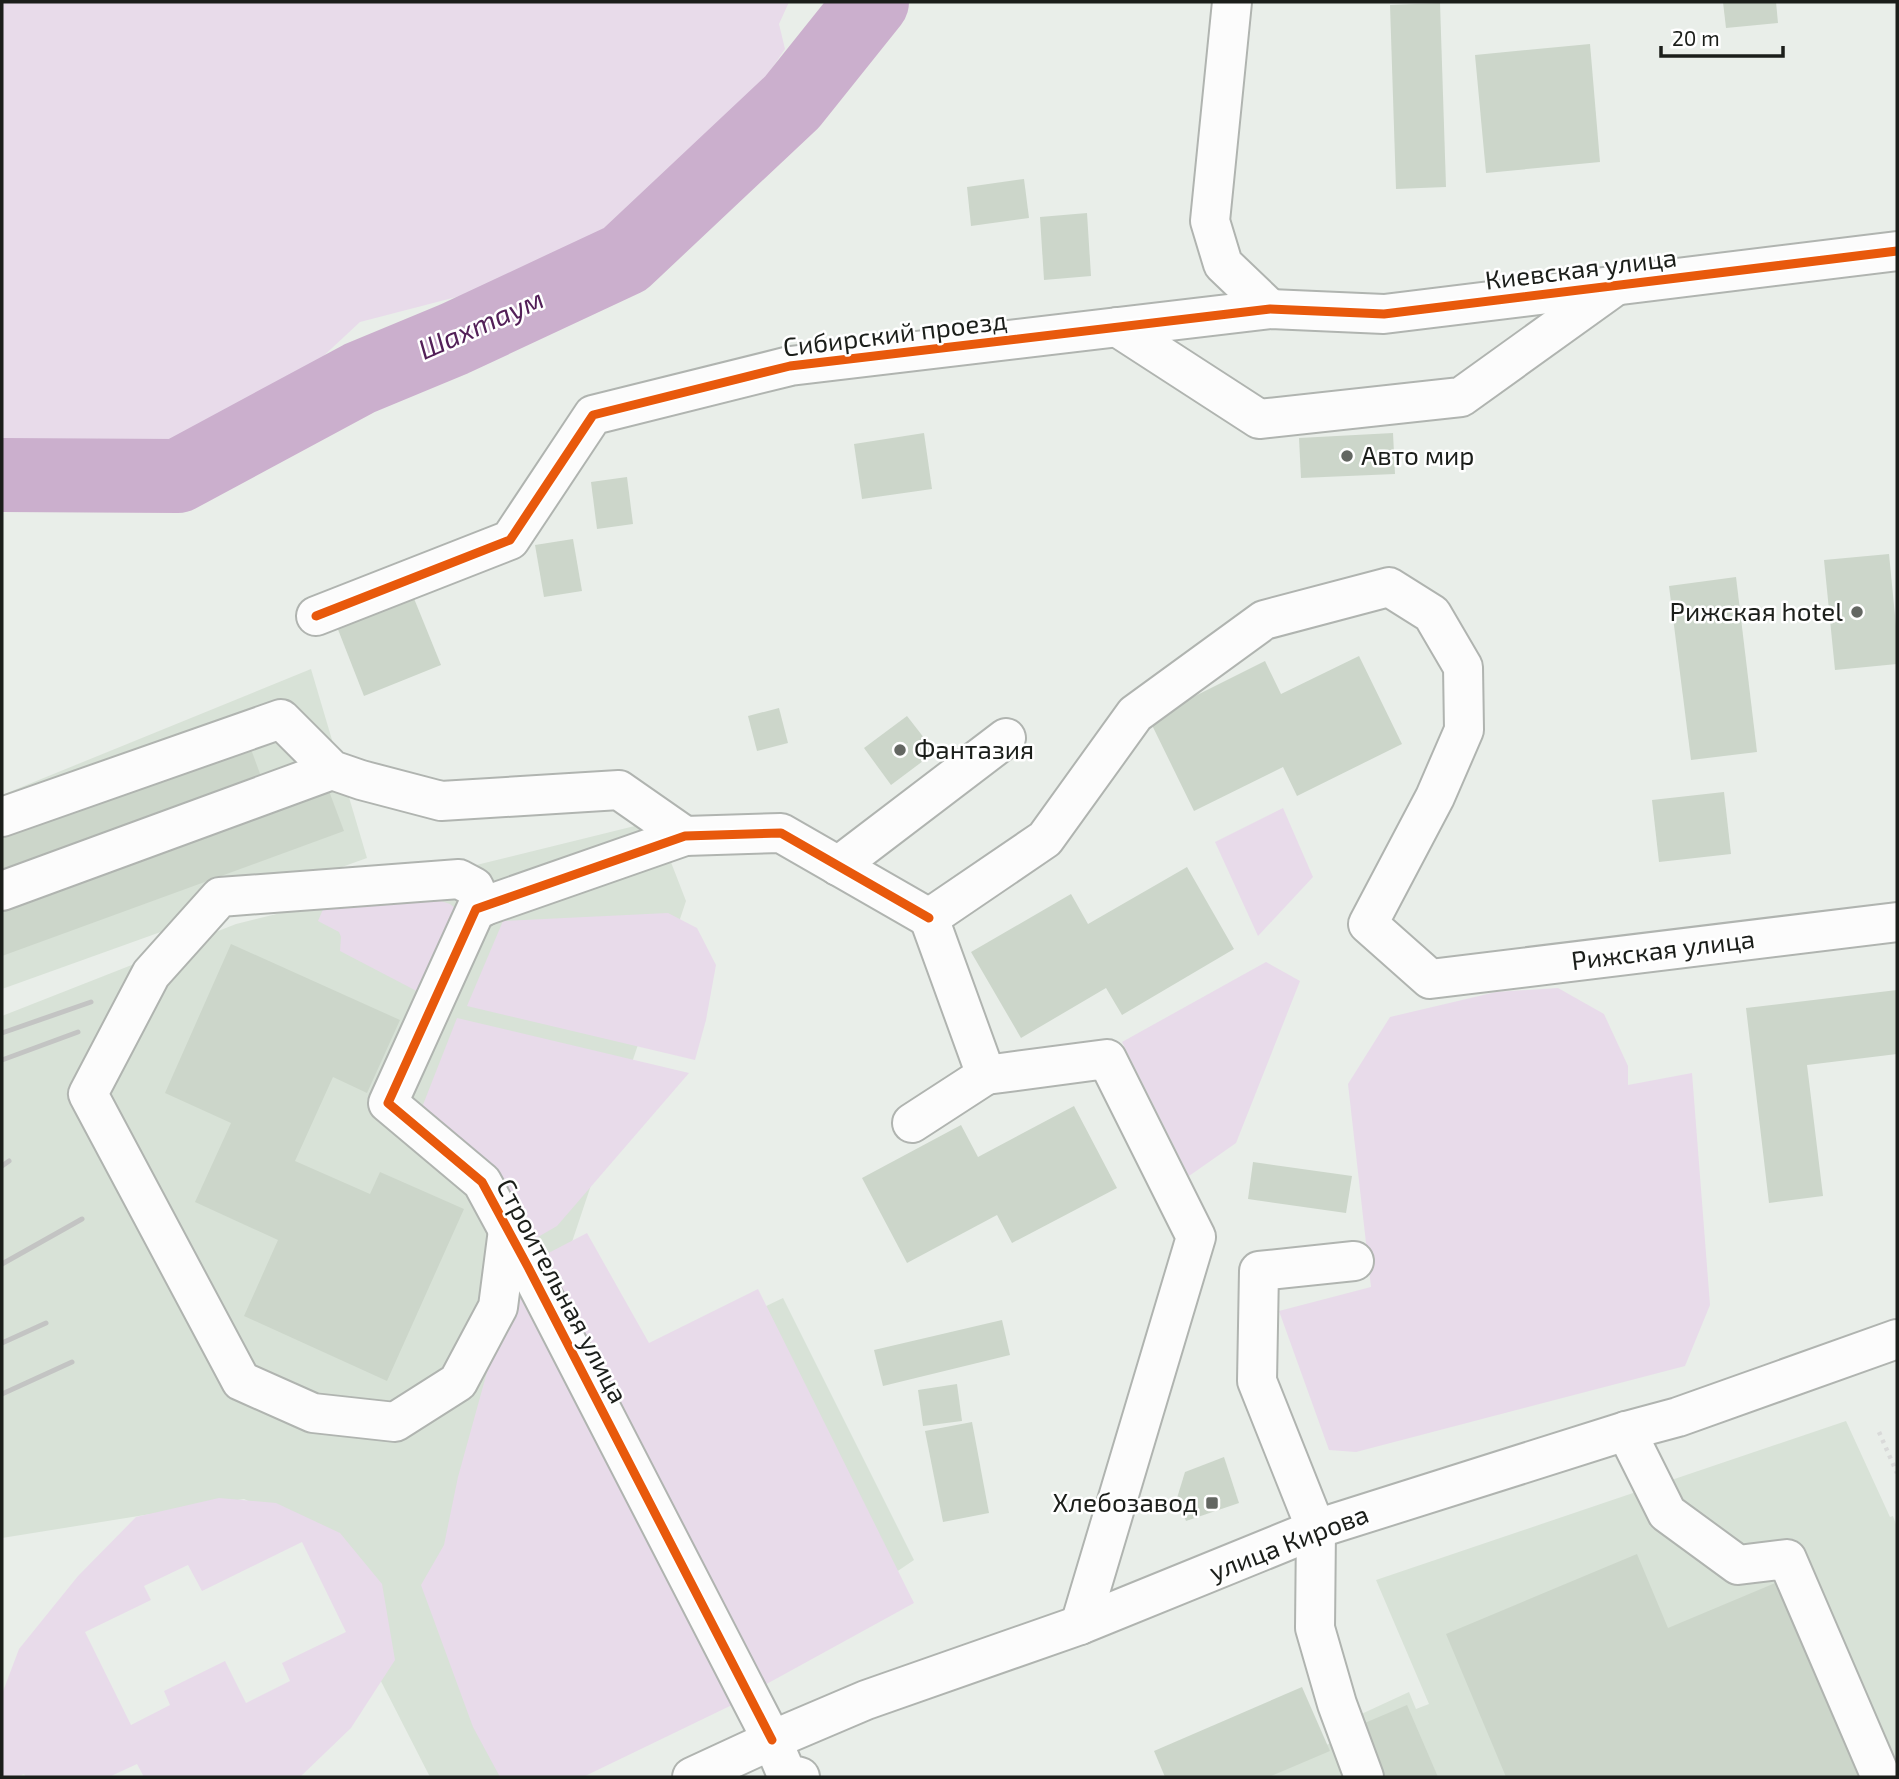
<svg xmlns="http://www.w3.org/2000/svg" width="1899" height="1779" font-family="'Exo 2',sans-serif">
<rect width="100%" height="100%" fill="#e9eee9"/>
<!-- built -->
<g fill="#d8e2d7">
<path d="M311,669L367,858L2,989V795Z"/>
<path d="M655,821L686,901L572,1242L643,1364L783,1298L914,1560L760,1664L527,1777H430L301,1525L244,1499L2,1538V1016L236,924Z"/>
<path d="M1846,1421L1890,1517L1893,1516L1897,1527V1777H1247L1336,1741L1331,1728L1409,1692L1416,1709L1429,1704L1376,1580Z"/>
</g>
<!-- green -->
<g fill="#e8dbea" fill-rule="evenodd">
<path d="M2,2H789L779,24L785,49L749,102L635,212L491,288L360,322L242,432L145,465L2,446Z"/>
<path d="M1283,808L1313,877L1258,936L1215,842Z"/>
<path d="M441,901L450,904L461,913L430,998L340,951L341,937L339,932L318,921L324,907Z"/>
<path d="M668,913L697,928L716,965L706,1020L695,1060L467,1006L503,921Z"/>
<path d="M1266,962L1300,981L1236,1143L1189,1176L1122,1042Z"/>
<path d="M1558,988L1604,1014L1628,1066V1085L1692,1073L1710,1305L1685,1366L1356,1452L1329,1450L1279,1311L1371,1287L1348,1084L1390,1017L1496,992Z"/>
<path d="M457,1018L689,1073L557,1226L531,1241L419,1115Z"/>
<path d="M587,1233L649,1343L758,1289L914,1603L761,1687L535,1260Z"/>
<path d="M522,1295L732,1705L583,1777H500L473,1727L421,1585L444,1545L458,1477L492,1354Z"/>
<path d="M219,1498L276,1503L340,1533L382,1584L395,1660L351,1728L300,1777H144L137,1764L109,1777H26L24,1774L17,1777H2V1694L19,1649L78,1576L136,1517ZM302,1542L346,1632L282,1663L290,1681L246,1703L225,1661L164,1691L170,1705L131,1725L85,1632L151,1600L144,1586L188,1565L202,1591Z"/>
</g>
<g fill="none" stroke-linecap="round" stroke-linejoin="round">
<!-- river -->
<path stroke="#cbafcd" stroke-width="74" d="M2,475L178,476L360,378L454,339L625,259L792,102L872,2"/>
</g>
<!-- building -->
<g fill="#ccd6ca">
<path d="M1723,2H1776L1778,23L1726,28Z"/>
<path d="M1440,3L1446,187L1396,189L1390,5Z"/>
<path d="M1590,44L1600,162L1486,173L1475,55Z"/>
<path d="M1024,179L1029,218L971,226L967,187Z"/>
<path d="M1087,213L1091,276L1044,280L1040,217Z"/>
<path d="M924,433L932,489L862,499L854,444Z"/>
<path d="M1393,433L1395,474L1301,478L1299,438Z"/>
<path d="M627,477L633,524L597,529L591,482Z"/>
<path d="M573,539L582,591L544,597L535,545Z"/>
<path d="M1889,554L1897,636V664L1835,670L1824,560Z"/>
<path d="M1736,577L1757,752L1691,760L1669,586Z"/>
<path d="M413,596L441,665L364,696L337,627Z"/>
<path d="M1359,656L1402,744L1297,796L1283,767L1194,811L1149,719L1265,661L1281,694Z"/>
<path d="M779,708L788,743L757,751L748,716Z"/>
<path d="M907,716L935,752L891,785L864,748Z"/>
<path d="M246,736L262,779L2,876V828Z"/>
<path d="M329,791L344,831L2,956V911Z"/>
<path d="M1724,792L1731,854L1659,862L1652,800Z"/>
<path d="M1187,867L1234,949L1122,1015L1106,988L1021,1038L971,952L1071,894L1088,924Z"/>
<path d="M231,944L400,1020L367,1093L333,1077L295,1161L370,1194L380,1172L464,1209L387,1381L244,1316L278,1240L195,1202L231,1123L165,1093Z"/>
<path d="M1897,990V1054L1807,1065L1823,1196L1769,1203L1746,1008Z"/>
<path d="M1074,1106L1117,1188L1012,1243L997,1215L907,1263L862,1178L961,1125L978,1157Z"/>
<path d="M1253,1162L1352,1176L1346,1213L1248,1199Z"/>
<path d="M1002,1320L1010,1355L883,1386L874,1350Z"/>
<path d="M957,1384L962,1421L923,1426L918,1390Z"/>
<path d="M972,1422L989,1513L943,1522L925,1431Z"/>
<path d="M1224,1457L1239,1503L1186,1521L1177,1498L1185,1472Z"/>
<path d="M1637,1554L1668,1628L1792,1576L1875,1777H1506L1446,1634Z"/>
<path d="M1302,1687L1330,1751L1269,1777H1165L1154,1751Z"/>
<path d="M1407,1705L1438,1777H1382L1360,1725Z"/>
</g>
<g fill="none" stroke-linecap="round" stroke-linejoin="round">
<!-- minor casing -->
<g stroke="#b0b4b0" stroke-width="42">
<g id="minor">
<path d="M1232,2L1210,221L1223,264L1270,309"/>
<path d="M1117,327L1259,419L1461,397L1614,287"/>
<path d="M316,616L510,540L593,415L790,366L1270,309L1384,314L1897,251"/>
<path d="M2,817L281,719L332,770L361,780L441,801L619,790L685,836"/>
<path d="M838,866L1006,738"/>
<path d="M2,891L332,770"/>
<path d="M483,907L474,887L459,879L220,897L151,974L88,1094L241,1381L313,1413L395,1422L458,1382L498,1307L508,1230"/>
<path d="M912,1123L986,1075"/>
<path d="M1354,1261L1259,1271L1257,1381L1316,1529L1315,1628L1337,1704L1364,1777"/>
<path d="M1626,1431L1667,1513L1738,1565L1787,1559L1881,1777"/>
<path d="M1080,1625L1196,1237L1107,1059L986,1075L929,918L1045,839L1135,714L1264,620L1389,587L1432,614L1463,667L1464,730L1435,797L1368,924L1430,979L1897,922"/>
<path d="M692,1777L772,1740L866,1700L1080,1625L1316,1529L1626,1431L1678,1417L1897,1339"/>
<path d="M800,1777L786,1773L772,1740L528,1267L482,1182L388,1103L476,909L685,836L781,833L929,918"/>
</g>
</g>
<!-- path -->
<path stroke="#d9dad9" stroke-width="4.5" stroke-dasharray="3.5 5" stroke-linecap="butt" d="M1879,1432L1897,1473"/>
<!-- minor -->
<use href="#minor" stroke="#fcfcfc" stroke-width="38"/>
<!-- rail -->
<g stroke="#c3c4c3" stroke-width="5">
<path d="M2,1033L91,1002"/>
<path d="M2,1060L78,1032"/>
<path d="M2,1166L9,1161"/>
<path d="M2,1264L82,1219"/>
<path d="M2,1343L46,1323"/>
<path d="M2,1394L72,1362"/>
</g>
<!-- cycleway casing -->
<g stroke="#fff" stroke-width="13">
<g id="cycleway">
<path d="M316,616L510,540L593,415L790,366L1270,309L1384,314L1897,251"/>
<path d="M772,1740L528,1267L482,1182L388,1103L476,909L685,836L781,833L929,918"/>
</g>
</g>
<!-- cycleway -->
<use href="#cycleway" stroke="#e8590c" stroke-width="9"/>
</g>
<!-- markers -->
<g fill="#636762" stroke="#fff" stroke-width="2.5">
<circle cx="1347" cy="456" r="7"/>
<circle cx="1857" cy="612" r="7"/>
<circle cx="900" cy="750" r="7"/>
<rect x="1205" y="1496" width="14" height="14" rx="3.5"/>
</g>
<g text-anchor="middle" stroke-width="5" stroke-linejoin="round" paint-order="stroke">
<!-- street labels -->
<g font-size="26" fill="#1b1e1a" stroke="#fff">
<text transform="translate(1581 269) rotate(-7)" y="9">Киевская улица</text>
<text transform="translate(895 334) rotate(-7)" y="9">Сибирский проезд</text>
<text transform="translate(1663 950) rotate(-7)" y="9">Рижская улица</text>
<text transform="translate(562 1291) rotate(62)" y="9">Строительная улица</text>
<text transform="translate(1289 1543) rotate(-21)" y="9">улица Кирова</text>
</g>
<!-- poi labels -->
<g font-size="26" fill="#1b1e1a" stroke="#fff" text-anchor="start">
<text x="1361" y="465">Авто мир</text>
<text x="1843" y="621" text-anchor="end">Рижская hotel</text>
<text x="914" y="759">Фантазия</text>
<text x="1198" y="1512" text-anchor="end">Хлебозавод</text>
</g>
<!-- water labels -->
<g font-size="28" font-style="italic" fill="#532058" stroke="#fff">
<text transform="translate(481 324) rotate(-24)" y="10">Шахтаум</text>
</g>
</g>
<!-- border -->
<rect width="1899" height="1779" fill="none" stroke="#1b1e1a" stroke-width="7"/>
<!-- scale -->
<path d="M1661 46v10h122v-10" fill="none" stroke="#1b1e1a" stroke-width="3.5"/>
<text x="1672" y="46" font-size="21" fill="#1b1e1a" stroke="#ffffff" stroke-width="5" paint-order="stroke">20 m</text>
</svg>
